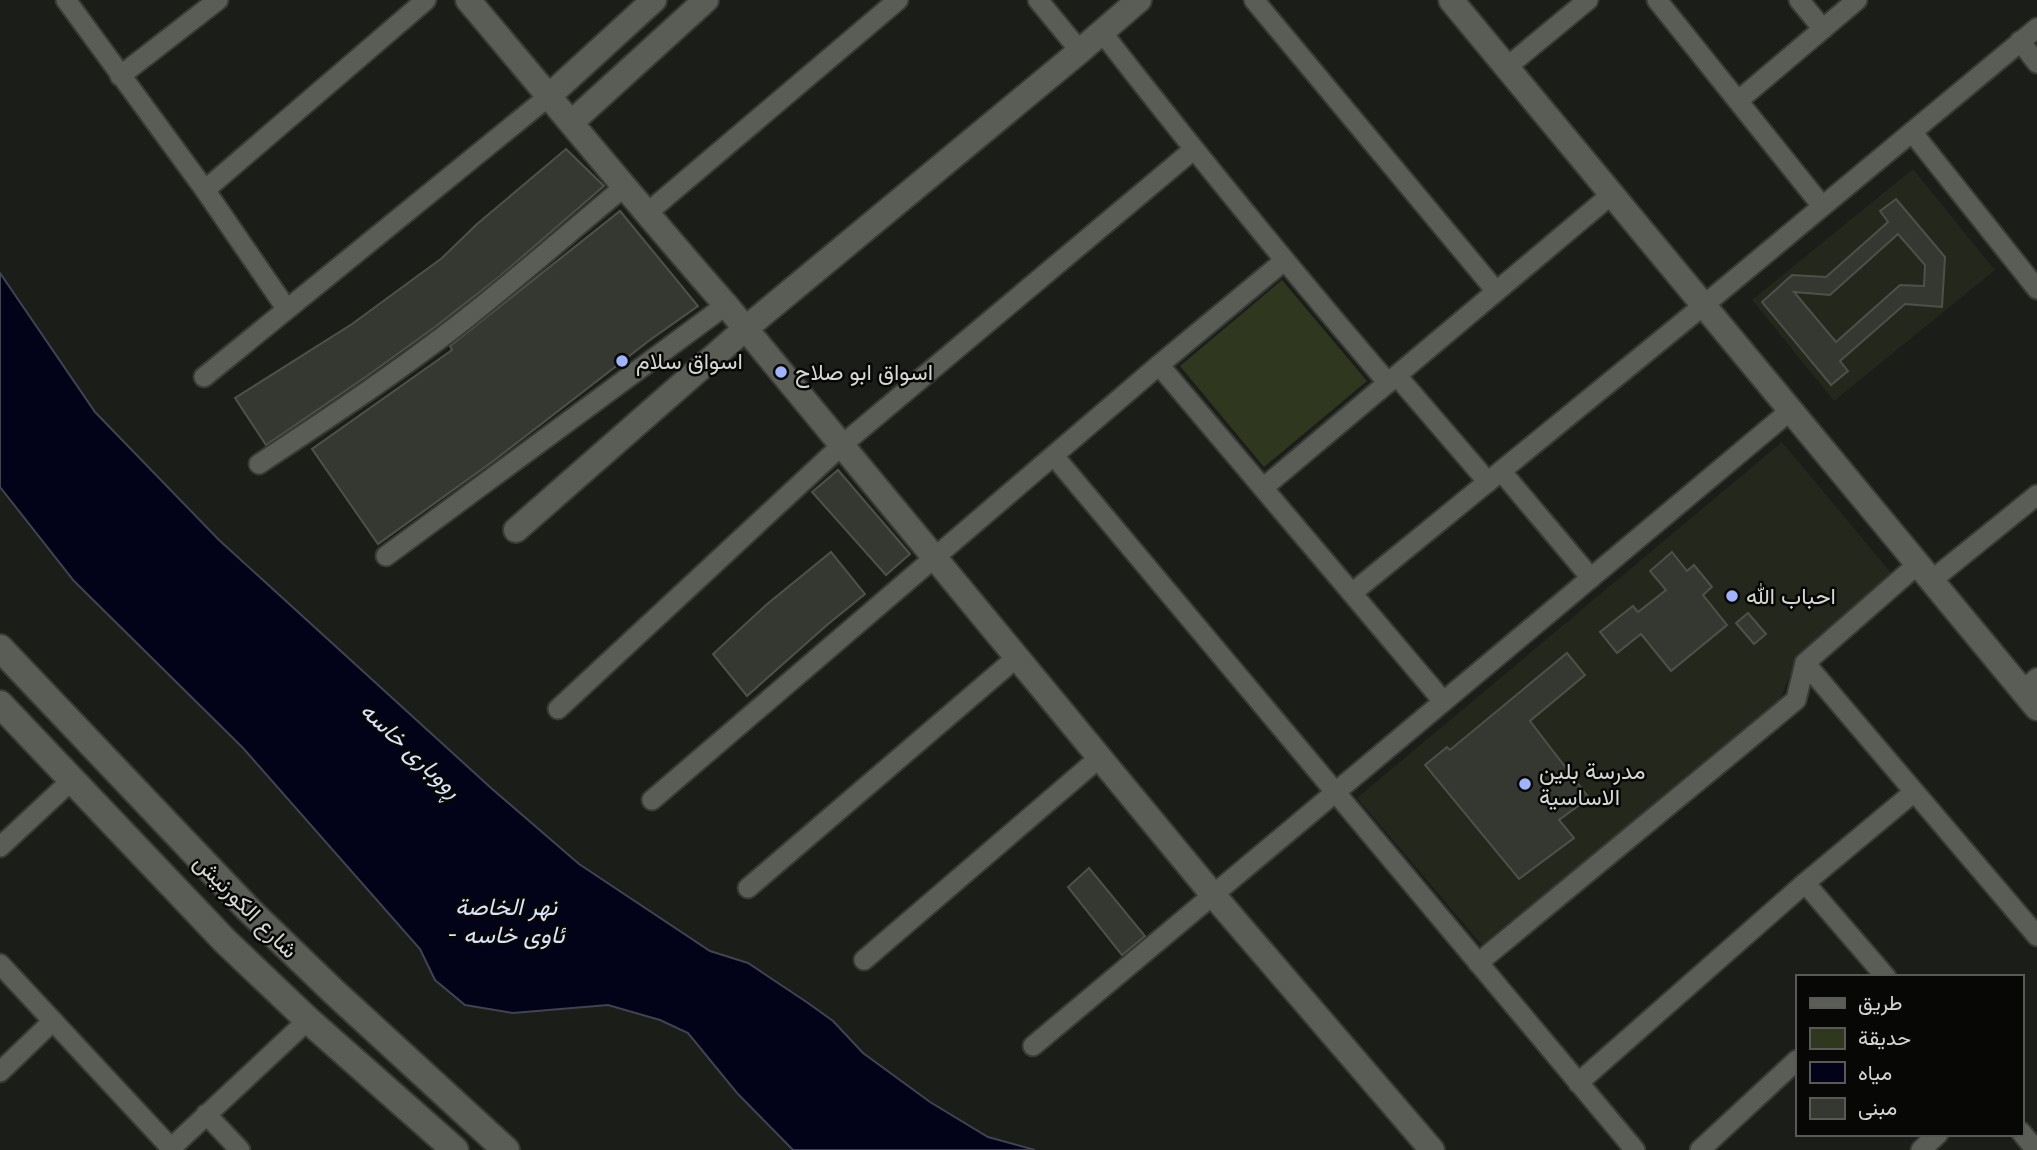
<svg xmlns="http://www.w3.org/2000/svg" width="2037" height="1150" font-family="'Fira Sans',Vazirmatn,sans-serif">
<rect width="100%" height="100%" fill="#1b1d18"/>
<!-- built -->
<g fill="#23271c">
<path d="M1913,169L1995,270L1834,401L1752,300Z"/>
<path d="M1782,442L1892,574L1798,654L1780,700L1482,945L1357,798Z"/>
</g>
<!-- green -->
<path fill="#2f371f" d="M1282,280L1367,381L1264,467L1180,366Z"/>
<!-- water -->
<path fill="#020319" stroke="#414351" stroke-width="2" d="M0,273L95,412L219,540L491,788L579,864L710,951L748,963L808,1003L833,1021L863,1053L930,1102L988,1137L1035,1150H793L737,1093L688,1033L660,1020L608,1005L513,1013L465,1005L435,980L420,949L243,748L74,581L0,487Z"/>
<!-- building -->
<g fill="#353831" stroke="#4e514a" stroke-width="2" fill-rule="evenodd">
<path d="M566,149L604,186L500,276L435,327L367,376L266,445L235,398L352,324L442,258L477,224Z"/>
<path d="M1896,199L1945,257L1942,307L1905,304L1840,361L1848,371L1831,385L1762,302L1792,275L1826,277L1888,222L1880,211ZM1898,234L1925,265L1924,286L1900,285L1836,342L1794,292L1830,295Z"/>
<path d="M620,211L698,306L650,340L492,462L378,544L312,449L452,350L450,346Z"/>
<path d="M838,470L910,554L886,575L812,492Z"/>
<path d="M831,552L865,594L827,625L747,696L713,654L766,605Z"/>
<path d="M1672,552L1687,571L1694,565L1712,587L1703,595L1727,625L1671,671L1641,634L1617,653L1600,632L1633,606L1638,612L1666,590L1650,571Z"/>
<path d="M1748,613L1766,634L1754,644L1736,623Z"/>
<path d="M1567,653L1585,675L1530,721L1589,798L1559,820L1574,838L1519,879L1425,765L1447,747L1450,750Z"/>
<path d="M1089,868L1145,936L1122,955L1068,887Z"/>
</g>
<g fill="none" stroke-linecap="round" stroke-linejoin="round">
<!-- minor casing -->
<g stroke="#383a36" stroke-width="23">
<g id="minor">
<path d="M66,0L205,190L286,308"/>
<path d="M1038,0L1080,51"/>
<path d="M1254,0L1496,291"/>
<path d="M1657,0L1822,206"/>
<path d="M1799,0L1823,29"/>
<path d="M1101,31C1194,151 1290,268 1388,383"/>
<path d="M2020,41L2037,63"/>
<path d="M1507,67L1588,0"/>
<path d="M120,76L218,0"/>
<path d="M1739,100L1857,0"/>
<path d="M1912,132L2037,289"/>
<path d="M205,190L426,0"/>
<path d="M646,214L898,0"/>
<path d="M1159,365L1443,701"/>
<path d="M1397,376L1488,482"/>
<path d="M204,377L549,96"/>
<path d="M1054,456L1635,1150"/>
<path d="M259,464C330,417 401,370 468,317C521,275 572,230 624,187"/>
<path d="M1501,471L1591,578"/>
<path d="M1263,488L1612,194"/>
<path d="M386,556L726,305"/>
<path d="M1932,580L2037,495"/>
<path d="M1352,593L1704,305L2037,28"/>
<path d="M1805,663L2037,936"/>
<path d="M2023,690L2037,678"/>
<path d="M558,709L842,445L1193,150"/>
<path d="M652,800L1159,365L1284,261"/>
<path d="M0,847L72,780"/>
<path d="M1805,883L1886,977"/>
<path d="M748,888L1016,658"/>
<path d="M864,960L1099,758"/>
<path d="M1478,963L1796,700L1805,663L1918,564"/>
<path d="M0,964L171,1148"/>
<path d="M1033,1046L1791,410"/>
<path d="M0,1072L53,1021"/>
<path d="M1578,1083L1805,883L1914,792"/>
<path d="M206,1114L240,1150"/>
<path d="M2021,1132L2036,1150"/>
<path d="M169,1150L308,1020"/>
<path d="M1700,1150L1797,1060"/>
<path d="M1921,1150L1938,1134"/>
</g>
</g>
<!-- tertiary casing -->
<g stroke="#383a36" stroke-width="28">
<g id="tertiary">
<path d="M468,0C554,102 638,205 726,305L1214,896L1432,1150"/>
<path d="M1451,0L2037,708"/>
<path d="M549,96L654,0"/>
<path d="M572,122L706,0"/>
<path d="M516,530L745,329L1080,51L1139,0"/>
</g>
</g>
<!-- secondary casing -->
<g stroke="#383a36" stroke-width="30">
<g id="secondary">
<path d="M0,648L249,910L333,991L506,1150"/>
<path d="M0,704L225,941L308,1020L455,1150"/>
</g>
</g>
<!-- minor -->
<use href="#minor" stroke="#5a5d56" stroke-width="19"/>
<!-- tertiary -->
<use href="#tertiary" stroke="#5a5d56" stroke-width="24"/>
<!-- secondary -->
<use href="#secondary" stroke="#5a5d56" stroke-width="26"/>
</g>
<!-- markers -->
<g fill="#a0b3fd" stroke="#070705" stroke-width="2.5">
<circle cx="622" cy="361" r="7"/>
<circle cx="781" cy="372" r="7"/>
<circle cx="1732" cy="596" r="7"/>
<circle cx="1525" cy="784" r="7"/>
</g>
<g text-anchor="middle" stroke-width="5" stroke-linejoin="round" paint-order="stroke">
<!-- poi labels -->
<g font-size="23" fill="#d5d7d3" stroke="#070705" text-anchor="start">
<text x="636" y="369">اسواق سلام</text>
<text x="795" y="380">اسواق ابو صلاح</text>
<text x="1746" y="604">احباب الله</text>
<text x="1539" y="779">مدرسة بلين<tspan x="1539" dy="26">الاساسية</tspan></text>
</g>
<!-- street labels -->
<g font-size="23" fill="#d5d7d3" stroke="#070705">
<text transform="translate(246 906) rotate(45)" y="8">شارع الكورنيش</text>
</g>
<!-- water labels -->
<g font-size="24" font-style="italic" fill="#dbe3fa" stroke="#070705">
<text transform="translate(411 750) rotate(43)" y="8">ڕووباری خاسە</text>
<text x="506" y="915">نهر الخاصة<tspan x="506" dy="28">- ئاوی خاسە</tspan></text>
</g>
</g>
<!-- legend -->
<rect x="1796" y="975" width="228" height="161" fill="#070705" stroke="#595a57" stroke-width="2"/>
<rect x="1810" y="998" width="35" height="10" fill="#5a5d56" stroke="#595a57" stroke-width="2"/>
<text x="1858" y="1010" font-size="21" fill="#d5d7d3">طريق</text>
<rect x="1810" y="1028" width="35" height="21" fill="#2f371f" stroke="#595a57" stroke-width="2"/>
<text x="1858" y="1045" font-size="21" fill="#d5d7d3">حديقة</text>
<rect x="1810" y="1062" width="35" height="21" fill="#020319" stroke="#595a57" stroke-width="2"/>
<text x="1858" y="1080" font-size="21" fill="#d5d7d3">مياه</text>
<rect x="1810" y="1098" width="35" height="21" fill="#353831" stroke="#595a57" stroke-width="2"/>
<text x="1858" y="1115" font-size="21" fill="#d5d7d3">مبنى</text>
</svg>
